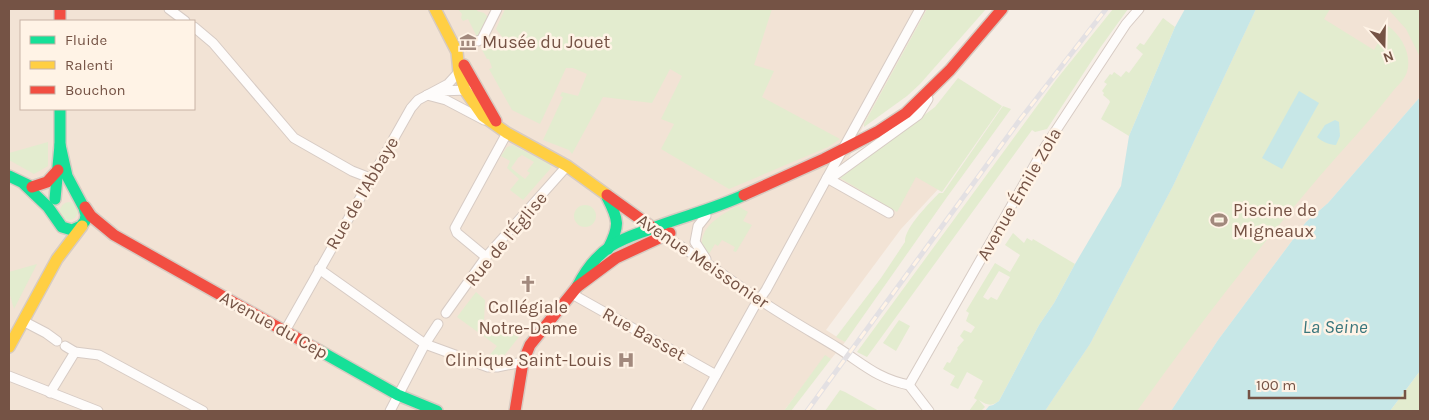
<svg xmlns="http://www.w3.org/2000/svg" width="1429" height="420" font-family="Karla,sans-serif">
<rect width="100%" height="100%" fill="#f6eee6"/>
<!-- residential -->
<g fill="#f2e3d5" fill-rule="evenodd">
<path d="M9,9H927L864,124L840,178L892,205L913,171L941,186L901,229L826,330L845,342L831,359L825,356L784,411H9ZM21,21H194V109H21Z"/>
<path d="M1256,9H1420V97L1328,203L1306,222L1218,340L1171,411H1045L1090,344L1173,186Z"/>
</g>
<!-- green -->
<g fill="#e3eccf" fill-rule="evenodd">
<path d="M458,9H478L477,11L484,13L490,19L477,37L468,19L463,21L461,18L462,14Z"/>
<path d="M505,9H772L754,65L774,71L762,97L840,139L828,147L729,189L661,149L674,124L661,119L682,76L670,69L652,103L603,97L572,154L569,150L543,140L563,97L560,96L562,92L578,96L587,74L573,68H566L540,124L512,110L489,69L492,68L489,59H487L481,48L484,46L490,37L503,38L496,29Z"/>
<path d="M927,9H986L920,84L907,96L864,127V124Z"/>
<path d="M1113,9H1128L1100,48L1047,129L1035,132L1032,130L867,357L857,352L1056,80Z"/>
<path d="M1256,9H1330L1324,19L1374,50L1388,26C1402,36 1412,55 1407,72C1405,79 1398,85 1393,91C1370,121 1344,148 1319,177C1255,252 1194,331 1137,411H1045L1090,344L1173,186Z"/>
<path d="M1388,9H1420V57L1406,29Z"/>
<path d="M1163,18L1175,27L1129,136L1101,119L1110,102L1109,100L1103,95L1104,93L1102,91L1107,84L1104,82L1110,74L1112,75L1114,72L1121,77L1126,71L1129,73L1143,54L1136,48L1140,43L1144,45Z"/>
<path d="M958,78L1002,106L942,192L916,177L897,212L840,178L935,107Z"/>
<path d="M1003,106L1011,109L947,197L845,342L836,337L881,278L905,242C904,228 929,204 939,193H943Z"/>
<path d="M48,142V166L34,174L9,160V153Z"/>
<path d="M513,145L550,164L551,168L523,200L510,190L519,179L507,168L510,161L501,156L507,147ZM522,155L534,162L527,171L530,173L525,179L511,168L518,158Z"/>
<circle cx="69" cy="211" r="9"/>
<circle cx="585" cy="216" r="11"/>
<path d="M738,206L748,212L743,221L752,225L736,252L733,251L735,247L722,240L718,246L715,244L709,254L702,246C700,226 722,214 738,206Z"/>
<path d="M1013,233L1024,243L1027,238L1032,241L1033,239L1075,264L1054,303L1039,325L999,401C991,407 987,405 979,400L985,407L981,411H969L977,400L974,398L983,381L967,372L958,389L950,385L955,376L943,369L947,362L950,363L958,349L957,348L964,340L960,336L964,330L971,333L975,327L966,321L969,313L966,311L995,263L1010,272L1020,255L1005,245ZM999,271L1010,277L997,300L991,297L988,300L983,297Z"/>
<path d="M37,264L14,309L9,292V272Z"/>
<path d="M476,292L485,300L484,322L495,331L506,330L510,324L522,333L499,362L489,356L497,346L457,317Z"/>
<path d="M899,320L910,326L896,351L883,343Z"/>
<path d="M825,355L831,359L791,411H784Z"/>
<path d="M1420,371V411H1390Z"/>
<path d="M840,390L845,392L879,411H825Z"/>
</g>
<!-- water -->
<g fill="#c7e7e7">
<path d="M1185,9H1256L1173,186L1090,344L1045,411H985L989,406L993,405L999,401L1039,325L1054,303L1075,264L1121,186L1129,136L1175,27Z"/>
<path d="M1299,91L1319,103L1282,169L1262,158Z"/>
<path d="M1420,97V371L1390,411H1171L1218,340L1306,222L1328,203Z"/>
<path d="M1335,120L1339,122L1340,136L1336,145C1329,145 1321,141 1317,137L1325,125Z"/>
</g>
<g fill="none" stroke-linecap="round" stroke-linejoin="round">
<!-- street-tunnel -->
<path stroke="#d6c7be" stroke-width="9" stroke-dasharray="9 4.5" stroke-linecap="butt" d="M464,48L478,41"/>
<!-- street casing -->
<g stroke="#d7cbc4" stroke-width="11">
<g id="street">
<path d="M169,9L185,21"/>
<path d="M194,27L213,43L294,138L352,171L370,178"/>
<path d="M478,41L482,39L497,9"/>
<path d="M439,91L468,90"/>
<path d="M427,95L446,100L484,120"/>
<path d="M889,213L827,178L920,9"/>
<path d="M706,216L698,226L695,242L706,259"/>
<path d="M664,236C700,257 734,283 769,306C792,321 815,334 838,348C863,364 878,379 909,385"/>
<path d="M486,257L457,233L455,228L507,133"/>
<path d="M319,269L425,344L488,367H497L523,362"/>
<path d="M572,294L716,375"/>
<path d="M446,313L486,257L567,166"/>
<path d="M23,321L46,333L57,341"/>
<path d="M285,331L411,108L418,100L448,84L459,72"/>
<path d="M65,346L75,352L99,355L203,411"/>
<path d="M9,376L98,411"/>
<path d="M909,385L1045,147L1126,24L1139,9"/>
<path d="M909,385L929,411"/>
<path d="M50,393L75,352"/>
<path d="M390,411L425,344L438,324"/>
<path d="M696,411L754,307L766,290L827,178L835,175L918,115L928,99"/>
</g>
</g>
<!-- fast casing -->
<g stroke="#d7cbc2" stroke-width="14">
<g id="fast">
<path d="M9,176L32,187"/>
<path d="M24,184L48,207L62,227L72,230L81,226L85,221L86,215L84,208L67,176L60,145"/>
<path d="M607,197C619,220 620,226 608,249"/>
<path d="M55,199L60,145V109"/>
<path d="M577,287C585,271 596,256 611,246C623,238 637,234 650,229C681,217 714,209 744,195"/>
<path d="M320,351L398,395L437,411"/>
</g>
</g>
<!-- slow casing -->
<g stroke="#d7cbc2" stroke-width="14">
<g id="slow">
<path d="M435,9L457,52L459,72L465,90L483,116L507,133L567,166L607,195"/>
<path d="M9,347L57,259L82,226"/>
</g>
</g>
<!-- jam casing -->
<g stroke="#d7cbc2" stroke-width="14">
<g id="jam">
<path d="M60,9V21"/>
<path d="M464,65L496,121"/>
<path d="M32,187L47,182L58,170"/>
<path d="M607,195L664,236"/>
<path d="M744,195L824,159L877,132L906,113L950,70L1002,9"/>
<path d="M85,207L91,216L114,235L320,351"/>
<path d="M515,411L523,362L530,345L577,287L616,258L670,233"/>
</g>
</g>
<!-- street -->
<use href="#street" stroke="#fefcfb" stroke-width="9"/>
<!-- fast -->
<use href="#fast" stroke="#16e098" stroke-width="11"/>
<!-- slow -->
<use href="#slow" stroke="#ffcf43" stroke-width="11"/>
<!-- jam -->
<use href="#jam" stroke="#f24e42" stroke-width="11"/>
<!-- rail casing -->
<g stroke="#e3e0e3" stroke-width="5">
<path id="rail" d="M807,411L1019,121L1106,9"/>
</g>
<!-- rail -->
<use href="#rail" stroke="#fff3e6" stroke-width="3" stroke-dasharray="9" stroke-linecap="butt"/>
</g>
<!-- icons -->
<defs>
<g id="museum-bare" transform="scale(1.35)"><path d="M0-6L6-3V-2H-6V-3ZM-5-1h2V3h-2ZM-1-1h2V3h-2ZM3-1h2V3H3ZM-6 4H6V6H-6Z" fill="#a2897d" stroke="#fff3e6" stroke-width="2.5" paint-order="stroke"/></g>
<g id="stadium-bare" transform="scale(1.35)"><path d="M0-5a6.5 5 0 1 0 0 10a6.5 5 0 1 0 0-10ZM-3.5-1.8h7v3.6h-7Z" fill="#a2897d" stroke="#fff3e6" stroke-width="2.5" paint-order="stroke"/></g>
<g id="church-bare" transform="scale(1.35)"><path d="M-1.2-6h2.4v3.5h3.3v2.4h-3.3V6h-2.4V-.1h-3.3v-2.4h3.3Z" fill="#a2897d" stroke="#fff3e6" stroke-width="2.5" paint-order="stroke"/></g>
<g id="hospital-bare" transform="scale(1.35)"><path d="M-5-5h3v3.5h4V-5h3V5h-3V1.5h-4V5h-3Z" fill="#a2897d" stroke="#fff3e6" stroke-width="2.5" paint-order="stroke"/></g>
</defs>
<g fill-rule="evenodd">
<use href="#museum-bare" x="468" y="42"/>
<use href="#stadium-bare" x="1219" y="220"/>
<use href="#church-bare" x="528" y="284"/>
<use href="#hospital-bare" x="626" y="360"/>
</g>
<g text-anchor="middle" stroke-width="5" stroke-linejoin="round" paint-order="stroke">
<!-- poi labels -->
<g font-size="18" fill="#755345" stroke="#fff3e6" text-anchor="start">
<text x="482" y="48">Musée du Jouet</text>
<text x="1233" y="216">Piscine de<tspan x="1233" dy="21">Migneaux</tspan></text>
<text x="528" y="313" text-anchor="middle">Collégiale<tspan x="528" dy="21">Notre-Dame</tspan></text>
<text x="612" y="366" text-anchor="end">Clinique Saint-Louis</text>
</g>
<!-- street labels -->
<g font-size="18" fill="#755345" stroke="#fff3e6">
<text transform="translate(362 193) rotate(-60)" y="6">Rue de l'Abbaye</text>
<text transform="translate(1019 194) rotate(-60)" y="6">Avenue Émile Zola</text>
<text transform="translate(506 239) rotate(-50)" y="6">Rue de l'Église</text>
<text transform="translate(703 261) rotate(34)" y="6">Avenue Meissonier</text>
<text transform="translate(274 325) rotate(29)" y="6">Avenue du Cep</text>
<text transform="translate(644 334) rotate(29)" y="6">Rue Basset</text>
</g>
<!-- water labels -->
<g font-size="19" font-style="italic" fill="#39767c" stroke="#fff3e6">
<text x="1335" y="333">La Seine</text>
</g>
</g>
<!-- border -->
<rect width="1429" height="420" fill="none" stroke="#755345" stroke-width="20"/>
<!-- legend -->
<rect x="20" y="20" width="175" height="90" fill="#fff3e6" stroke="#c8b3a6"/>
<rect x="30" y="36" width="25" height="8" fill="#16e098" stroke="#c8b3a6"/>
<text x="65" y="45" font-size="15" fill="#755345">Fluide</text>
<rect x="30" y="61" width="25" height="8" fill="#ffcf43" stroke="#c8b3a6"/>
<text x="65" y="70" font-size="15" fill="#755345">Ralenti</text>
<rect x="30" y="86" width="25" height="8" fill="#f24e42" stroke="#c8b3a6"/>
<text x="65" y="95" font-size="15" fill="#755345">Bouchon</text>
<!-- north arrow -->
<g transform="translate(1384 45) rotate(160)" stroke="#fff3e6" stroke-width="4" paint-order="stroke">
<path d="M0-4L9 19L0 12L-9 19Z" fill="#755345"/>
<text y="-8" font-size="14" font-weight="bold" text-anchor="middle" fill="#755345">N</text>
</g>
<!-- scale -->
<path d="M1249 390v8h156v-8" fill="none" stroke="#755345" stroke-width="2.5"/>
<text x="1256" y="390" font-size="15" fill="#755345" stroke="#fff3e6" stroke-width="4" paint-order="stroke">100 m</text>
</svg>
